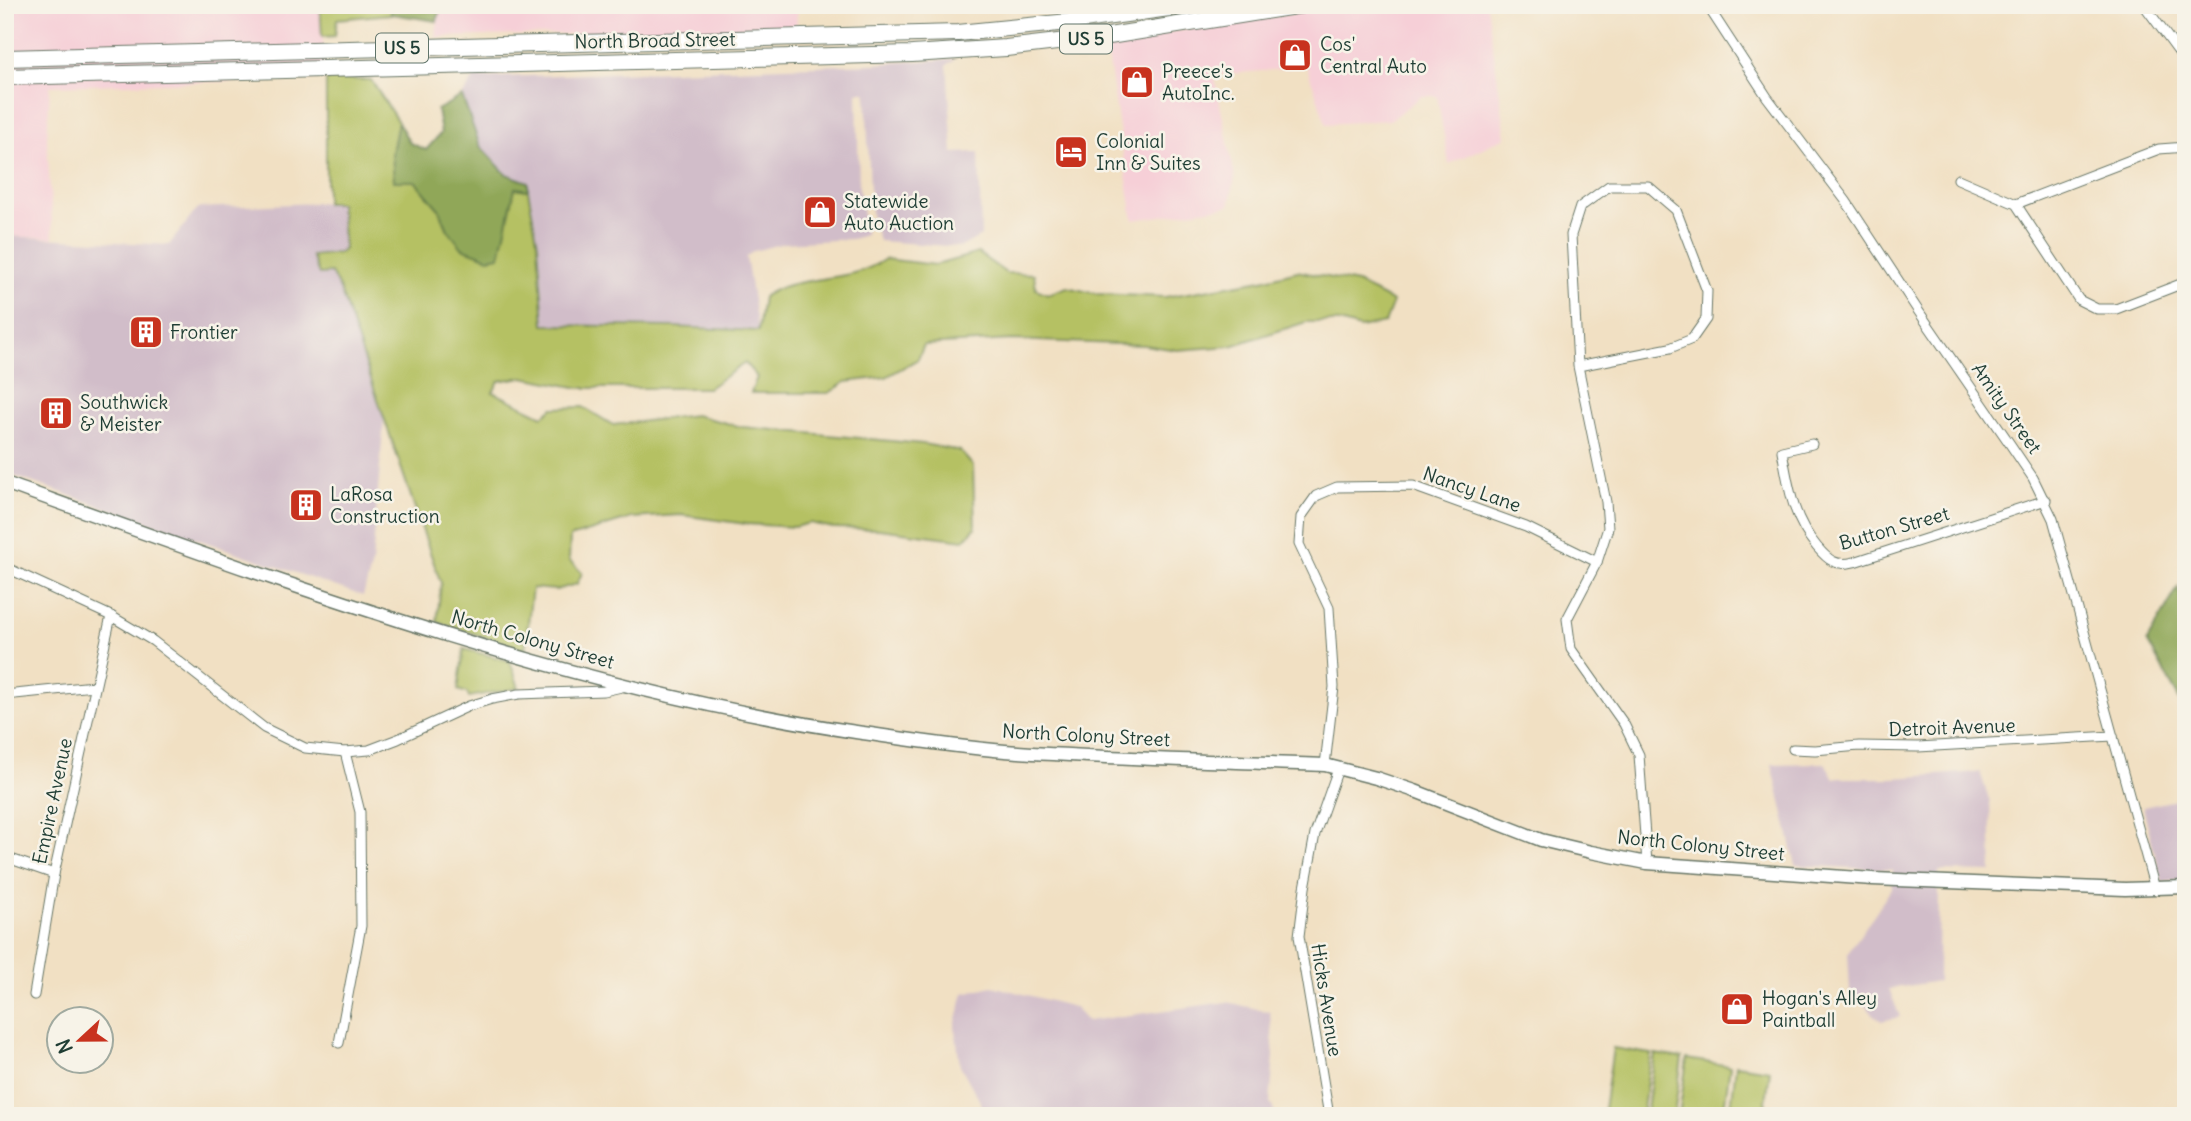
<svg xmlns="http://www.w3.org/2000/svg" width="2191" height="1121" font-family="Delius,sans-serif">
<rect width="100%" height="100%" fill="#f7f3e8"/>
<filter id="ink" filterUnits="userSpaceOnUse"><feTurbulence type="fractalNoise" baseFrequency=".0143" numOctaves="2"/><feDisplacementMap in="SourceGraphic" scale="14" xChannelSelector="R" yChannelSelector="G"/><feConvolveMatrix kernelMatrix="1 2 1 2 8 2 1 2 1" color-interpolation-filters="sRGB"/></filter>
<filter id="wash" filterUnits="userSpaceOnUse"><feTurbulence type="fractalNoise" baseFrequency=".00686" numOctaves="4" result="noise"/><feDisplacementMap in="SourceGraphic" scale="28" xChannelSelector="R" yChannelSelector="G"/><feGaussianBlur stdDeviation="1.57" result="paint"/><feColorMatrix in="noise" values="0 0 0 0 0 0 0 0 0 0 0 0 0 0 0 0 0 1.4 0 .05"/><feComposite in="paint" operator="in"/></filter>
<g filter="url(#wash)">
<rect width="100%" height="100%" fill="#f1e0c3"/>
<!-- built -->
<g fill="#f6cfd7">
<path d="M5,5H320L326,79L50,86L47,140L53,238L5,236Z"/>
<path d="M441,5H798L796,29L435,37Z"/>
<path d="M1349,5H1487L1506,137L1449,164L1437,96H1422L1390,120L1326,124L1307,67L1214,75L1235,177L1229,206L1133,220L1106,42Z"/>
</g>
<!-- industrial -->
<g fill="#d1bdc9">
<path d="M955,59L947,65L953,153L979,152L981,236L961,247L879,241L871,215L866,92H857L859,188L866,235L852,239L784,243L754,251L746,257L758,331L543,325L538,245L533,226L528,183L506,174L480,146L462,96L474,78L873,64Z"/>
<path d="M340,202L344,250L339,253L312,256L331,273L340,289L384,417L372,564L363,596L5,473V236L169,245L198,208Z"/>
<path d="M1825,763L1834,778H1894L1980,772L1990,802L1992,872L1939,871L1938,981L1889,989L1900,1017L1881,1021L1850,992L1848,953L1892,888L1893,870L1796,865L1772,764Z"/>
<path d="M2186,798V880L2162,882L2143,807Z"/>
<path d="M992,986L1074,1007L1087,1021L1227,1002L1270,1012L1274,1056L1270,1102L1276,1116H988L960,1065L955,1026L964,993Z"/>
</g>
<!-- green -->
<g fill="#b5c163" stroke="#6a7f4c" stroke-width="2">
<path d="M320,5H390L391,14L337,19L335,36L322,37Z"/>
<path d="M326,79L371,80L398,122L392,153L439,209L448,230L516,188L528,190L538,245L544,325L673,327L758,331L763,297C795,273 849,285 885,259L936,265L978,253L1006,273L1034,274L1036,289L1048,294L1067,287L1098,294L1165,297L1262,280L1297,271L1357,283L1393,302L1385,323L1360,328L1339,322H1306L1231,346L1177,350L1144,345L1012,340L924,345L918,359L886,377L846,382L829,393H751L757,377L745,363L708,388H580L523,377L499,381L493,392L543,416L553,408L583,407L613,425L695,415L742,427L923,444L960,451L973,466L975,528L964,540L879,529L833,528L810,523L794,527L746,524L681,515L632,518L570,537L569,560L582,573L577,584L556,590L532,588L525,650L437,622L441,583L431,555L340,289L331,273L319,274L312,256L339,253L344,249L340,203H326Z"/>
<path d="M464,649L510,661L519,688L469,697L467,693L458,690Z"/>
<path d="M1613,1048L1651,1054L1642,1116H1603Z"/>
<path d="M1655,1054L1682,1058L1674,1116H1646Z"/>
<path d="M1687,1059L1730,1066L1723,1116H1679Z"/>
<path d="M1736,1065L1770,1070L1764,1116H1730Z"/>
</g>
<!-- forest -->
<g fill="#90a759" stroke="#587246" stroke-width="2">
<path d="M390,5H441L437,21L391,14Z"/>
<path d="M462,96L480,146L506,174L528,182V190L515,188L500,256L489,258L462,248L448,230L439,209L415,181H394L392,153L398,122L410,143L426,150L441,133L437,110Z"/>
<path d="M2178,588L2182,602L2186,603V707L2183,706L2147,641Z"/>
</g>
</g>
<g filter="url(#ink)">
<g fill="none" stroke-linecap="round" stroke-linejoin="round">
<!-- street casing -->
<g stroke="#687666" stroke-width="11">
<g id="street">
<path d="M1707,5L1767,97L1846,201L1917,309L2010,444L2033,478L2053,519L2155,889"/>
<path d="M2144,5L2186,62"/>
<path d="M1958,179L2016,204L2079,300L2097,309H2116L2186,282"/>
<path d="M2016,204L2159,149L2186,147"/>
<path d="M1578,366L1670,348L1692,339L1706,319L1707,291L1676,210L1648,186H1609L1580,207L1571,235L1578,366L1606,502L1608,528L1597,562L1567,619L1571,649L1624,724L1639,755L1647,863"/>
<path d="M1812,444L1782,451C1789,488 1792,517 1817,547C1828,560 1836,567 1854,562L2046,500"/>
<path d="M2184,552L2186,551"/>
<path d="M5,567L111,616L153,641L264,728L305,748L345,752L369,750L398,739L469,706L492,699L519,694L604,691L626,686"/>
<path d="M5,695L94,686"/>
<path d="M1793,749L1815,750L1859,746L1918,747L2113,736"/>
<path d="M1325,765L1334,687L1329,608L1299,544L1301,517L1316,496L1337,487L1413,486L1526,527L1597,562"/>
<path d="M5,857L54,874"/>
<path d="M34,995L54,874L111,616"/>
<path d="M339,1043L361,926L360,812L345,752"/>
<path d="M1329,1116L1299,936L1305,888L1315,834L1338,769"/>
</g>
</g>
<!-- secondary casing -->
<g stroke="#687666" stroke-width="15">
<path id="secondary" d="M5,483C280,582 566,689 856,732C905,739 955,747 1005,751C1111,759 1219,761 1325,765L1376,778L1415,791L1541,840L1591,852L1647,863L1873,879L2125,889L2186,887"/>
</g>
<!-- highway casing -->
<g stroke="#687666" stroke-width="18">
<g id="highway">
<path d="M5,58L958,33L1069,22L1190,5"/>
<path d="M5,77L912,54L1006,48L1109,36L1302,5"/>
</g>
</g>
<!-- street -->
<use href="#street" stroke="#fff" stroke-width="9"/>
<!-- secondary -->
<use href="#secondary" stroke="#fff" stroke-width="12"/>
<!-- highway -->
<use href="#highway" stroke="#fff" stroke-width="16"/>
</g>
</g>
<!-- icons -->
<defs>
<g id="shop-square" transform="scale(1.75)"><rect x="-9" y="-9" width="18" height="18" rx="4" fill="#c8321e" stroke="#f7f3e8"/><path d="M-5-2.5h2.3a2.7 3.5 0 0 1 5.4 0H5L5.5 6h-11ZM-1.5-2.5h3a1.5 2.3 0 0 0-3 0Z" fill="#fff"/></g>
<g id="hotel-square" transform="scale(1.75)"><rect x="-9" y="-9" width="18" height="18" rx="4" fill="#c8321e" stroke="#f7f3e8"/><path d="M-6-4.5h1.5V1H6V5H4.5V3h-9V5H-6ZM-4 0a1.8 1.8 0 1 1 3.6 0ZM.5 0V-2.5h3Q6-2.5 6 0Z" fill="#fff"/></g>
<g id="building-square" transform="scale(1.75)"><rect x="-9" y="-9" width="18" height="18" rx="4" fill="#c8321e" stroke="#f7f3e8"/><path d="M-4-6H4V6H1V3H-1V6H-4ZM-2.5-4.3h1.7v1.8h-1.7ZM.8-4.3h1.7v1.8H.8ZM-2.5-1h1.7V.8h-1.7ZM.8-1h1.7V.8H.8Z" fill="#fff"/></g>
</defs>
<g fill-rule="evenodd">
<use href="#shop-square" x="1295" y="55"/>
<use href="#shop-square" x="1137" y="82"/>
<use href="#hotel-square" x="1071" y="152"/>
<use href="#shop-square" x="820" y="212"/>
<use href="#building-square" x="146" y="332"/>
<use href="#building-square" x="56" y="413"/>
<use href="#building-square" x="306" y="505"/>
<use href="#shop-square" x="1737" y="1009"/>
</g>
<g text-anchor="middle" stroke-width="5" stroke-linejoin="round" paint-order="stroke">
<!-- shield labels -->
<g fill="#f7f3e8" stroke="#60746a" stroke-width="2">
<rect x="1060" y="24.5" width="52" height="29" rx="5"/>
<rect x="376" y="33.5" width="52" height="29" rx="5"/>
</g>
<g font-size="18" font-weight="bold" fill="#1f3d34">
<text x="1086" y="45">US 5</text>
<text x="402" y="54">US 5</text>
</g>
<!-- street labels -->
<g font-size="19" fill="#1f3d34" stroke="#f7f3e8">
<text transform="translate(655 40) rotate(-1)" y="7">North Broad Street</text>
<text transform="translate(2007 408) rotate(55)" y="7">Amity Street</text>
<text transform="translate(1472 489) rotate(19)" y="7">Nancy Lane</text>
<text transform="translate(1894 528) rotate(-16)" y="7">Button Street</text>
<text transform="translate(533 639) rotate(16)" y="7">North Colony Street</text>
<text transform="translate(1952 727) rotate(-2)" y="7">Detroit Avenue</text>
<text transform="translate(1086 735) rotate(3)" y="7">North Colony Street</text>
<text transform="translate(52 801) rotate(-78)" y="7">Empire Avenue</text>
<text transform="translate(1701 845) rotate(6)" y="7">North Colony Street</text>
<text transform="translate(1327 1000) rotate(81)" y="7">Hicks Avenue</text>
</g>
<!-- poi labels -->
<g font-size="19" fill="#1f3d34" stroke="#f7f3e8" text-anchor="start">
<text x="1320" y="51">Cos'<tspan x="1320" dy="22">Central Auto</tspan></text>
<text x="1162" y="78">Preece's<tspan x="1162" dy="22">AutoInc.</tspan></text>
<text x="1096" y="148">Colonial<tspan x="1096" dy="22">Inn &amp; Suites</tspan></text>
<text x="844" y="208">Statewide<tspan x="844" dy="22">Auto Auction</tspan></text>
<text x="170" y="339">Frontier</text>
<text x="80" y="409">Southwick<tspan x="80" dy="22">&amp; Meister</tspan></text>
<text x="330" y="501">LaRosa<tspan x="330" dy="22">Construction</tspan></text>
<text x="1762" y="1005">Hogan's Alley<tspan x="1762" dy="22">Paintball</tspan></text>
</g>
</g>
<!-- margin -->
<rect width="2191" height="1121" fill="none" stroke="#f7f3e8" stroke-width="28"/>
<!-- north arrow -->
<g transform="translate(80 1040) rotate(248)"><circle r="33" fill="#f7f3e8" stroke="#a1aaa0" stroke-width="2"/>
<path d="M0-5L12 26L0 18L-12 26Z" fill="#c8321e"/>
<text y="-10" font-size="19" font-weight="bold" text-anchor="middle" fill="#1f3d34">N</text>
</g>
</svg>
